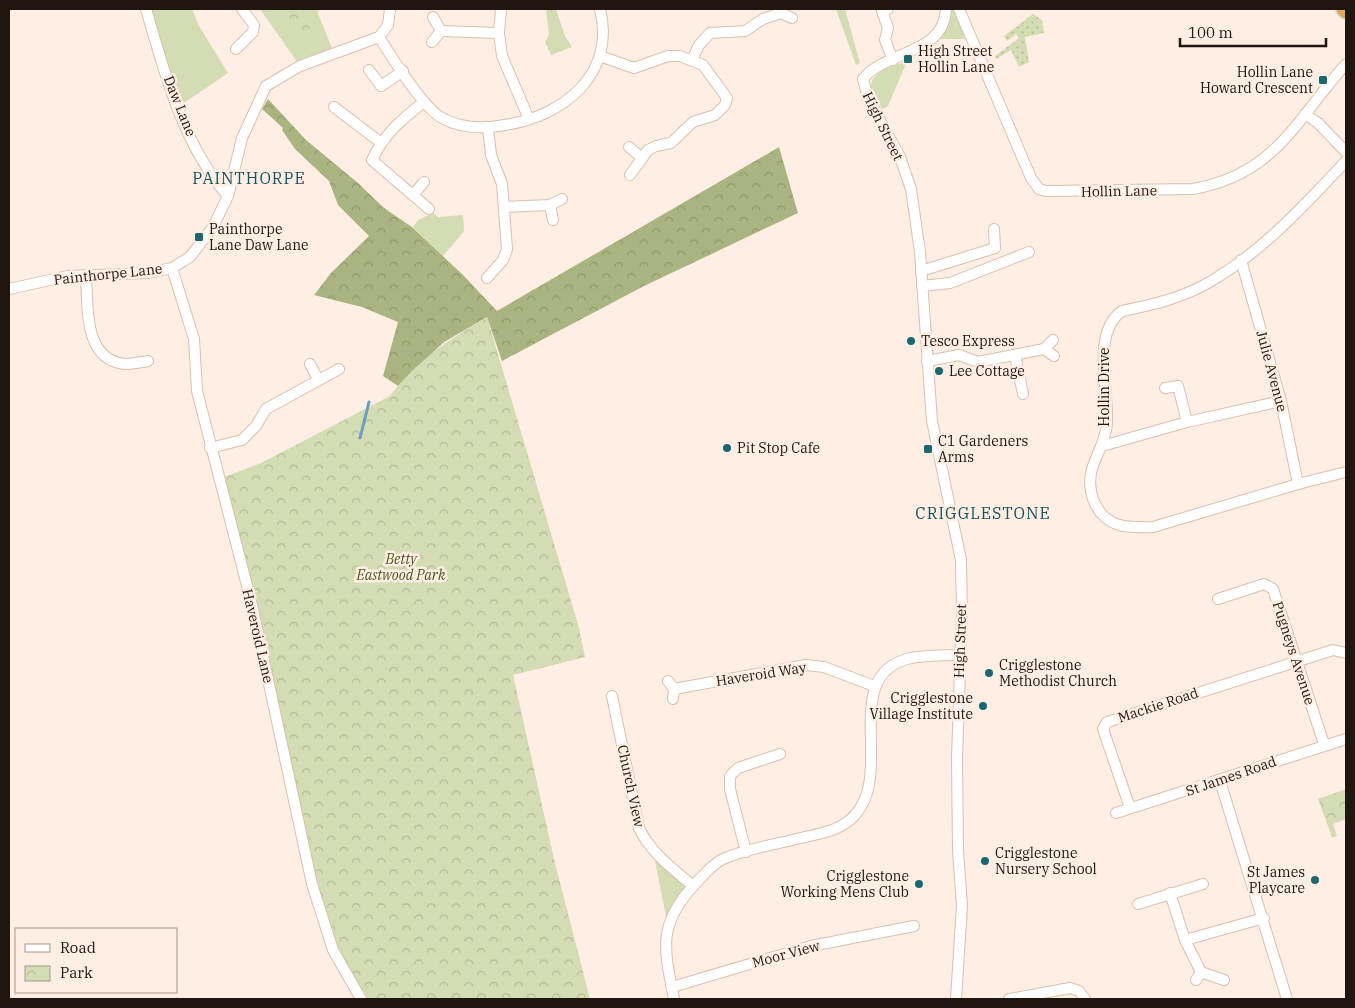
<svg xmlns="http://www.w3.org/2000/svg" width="1355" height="1008" font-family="'IBM Plex Serif',serif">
<defs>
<pattern id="forest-crowns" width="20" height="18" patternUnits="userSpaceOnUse" patternTransform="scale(1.25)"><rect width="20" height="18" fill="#aab480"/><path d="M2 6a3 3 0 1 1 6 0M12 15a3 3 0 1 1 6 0" fill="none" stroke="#929a6e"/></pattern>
<pattern id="park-crowns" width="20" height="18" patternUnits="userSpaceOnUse" patternTransform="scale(1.25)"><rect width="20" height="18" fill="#d4dcb4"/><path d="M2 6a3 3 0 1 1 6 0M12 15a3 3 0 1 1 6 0" fill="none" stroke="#b6bc9a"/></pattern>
<pattern id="garden-dots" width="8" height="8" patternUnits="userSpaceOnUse" patternTransform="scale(1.25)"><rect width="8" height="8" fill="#d4dcb4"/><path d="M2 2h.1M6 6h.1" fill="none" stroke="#b6bc9a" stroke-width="1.8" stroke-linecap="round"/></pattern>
</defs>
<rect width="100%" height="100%" fill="#feeee3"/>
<!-- grass -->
<g fill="#d4dcb4">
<path d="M146,9H192L199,26L228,73L181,105Z"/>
<path d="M260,9H322L317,11L334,53L300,66Z"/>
<path d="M556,9L565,36L572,47L551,55L545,42L549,35L546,10Z"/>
<path d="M836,9H845L860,63L856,65Z"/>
<path d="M946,9H956L967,39H933Z"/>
<path d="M907,61L888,106L882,109L871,87C871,70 895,66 907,61Z"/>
<path d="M433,213L438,217L463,215L464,231L443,256L413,227L418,220Z"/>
<path d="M653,851L691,886L667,921Z"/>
</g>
<!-- forest -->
<path fill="url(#forest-crowns)" d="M268,99L306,140L358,183L384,208L412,227L464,276L497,311L779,147L798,213L644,286L502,361L487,317L444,342L398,386L383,376L398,322L362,307L314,295L331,273L369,236L338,205L329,181L295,149L282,130L283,128L262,109Z"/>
<!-- park -->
<g fill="url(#park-crowns)">
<path d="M281,9H308L314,27L289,34Z"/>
<path d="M487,317L579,628L585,657L513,675L554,859L590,999H361L333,950L219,479L261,463L390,396C417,361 449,339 487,317Z"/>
<path d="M1346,789V819L1333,824L1337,836L1332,837L1318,799Z"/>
</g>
<!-- garden -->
<path fill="url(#garden-dots)" d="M1033,14L1042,20L1044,33L1025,37L1029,62L1019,67L1011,50L996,59L995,56L1019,38L1016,34L1007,41L1004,36Z"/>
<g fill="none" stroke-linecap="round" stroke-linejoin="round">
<!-- stream -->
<path stroke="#6c9cbe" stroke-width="3" d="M360,438L369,402"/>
<!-- minor casing -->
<g stroke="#d9c0af" stroke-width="12">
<g id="minor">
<path d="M146,9C164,72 184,147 228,196"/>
<path d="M501,9L499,33L502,56L529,119"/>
<path d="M781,9V13L792,18"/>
<path d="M888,9L882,11L888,28L885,40L893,60"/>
<path d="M946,9C944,55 886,50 863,79L868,98L900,157L911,189L920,252L932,421L961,560L962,615L957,757L958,850L962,906L956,999"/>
<path d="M959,9L1031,178L1039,189L1046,191L1193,189C1276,174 1295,121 1346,64"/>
<path d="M441,31L499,33"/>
<path d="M379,37C391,56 423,108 442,118C462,129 483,129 505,125C564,116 616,74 600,9"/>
<path d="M432,42L441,31L433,17"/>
<path d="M236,49L253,32L254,25L242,9"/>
<path d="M600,56L634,68L668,56H680L703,65L727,98L725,105L715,115L693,122L671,143L656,146L648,150L630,175"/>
<path d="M692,60L699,45L710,33L745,31L763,19L781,13"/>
<path d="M369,70L381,86L403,71"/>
<path d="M424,102C402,119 384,134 372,160L429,209"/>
<path d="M334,107L380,142"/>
<path d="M1305,114L1318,123L1346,152"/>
<path d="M629,147L641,157"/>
<path d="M1346,161C1304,206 1260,254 1206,284C1179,299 1151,305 1122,311C1091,333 1109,389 1107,423C1106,440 1097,453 1092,469C1089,479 1090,491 1093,499C1104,528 1126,528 1153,527L1298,484L1346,472"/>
<path d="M413,195L424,182"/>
<path d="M550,205L553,220"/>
<path d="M504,207L550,205L562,199"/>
<path d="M1241,260L1281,401L1298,484"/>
<path d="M172,268L194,339L197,391L252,605L312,884L333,950L361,999"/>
<path d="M921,271L995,248L994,229"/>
<path d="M86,275C88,306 83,360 125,364C132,364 141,362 148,361"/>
<path d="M487,278L503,260L507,249L502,184L491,155L488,128"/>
<path d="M922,286L950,283L1029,252"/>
<path d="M9,289L68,276L148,273L172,268L190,257L213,227L228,196L242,138L266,86L300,66L379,37L388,25L390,9"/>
<path d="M1053,340L1044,349L1054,356"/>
<path d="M1015,355L1023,394"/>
<path d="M927,361L959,355L978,362L1044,349"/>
<path d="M310,364L318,379"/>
<path d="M1165,388L1178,386L1187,422"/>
<path d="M1102,446L1187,422L1281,401"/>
<path d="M210,448L242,440L256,426L266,409L339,369"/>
<path d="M1218,599L1264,584L1273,589L1324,744"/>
<path d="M668,681L674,689L673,699"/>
<path d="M674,689L806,665L824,667L874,686"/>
<path d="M612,696L639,828C650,852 673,869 693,886"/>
<path d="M1220,781L1287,999"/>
<path d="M1130,808L1103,729L1107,722L1333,650L1346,653"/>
<path d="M1116,813L1346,739"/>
<path d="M746,852L730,789V776L738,768L780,754"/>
<path d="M1170,893L1185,940L1201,972"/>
<path d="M1138,904L1203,884"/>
<path d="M1185,940L1264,918"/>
<path d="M1196,980L1201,972L1224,980"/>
<path d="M672,987L811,946L914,926"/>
<path d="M674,999C664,948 657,925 695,884C704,875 712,864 723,859C746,849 772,845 796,839C817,834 840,832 855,815C895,772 838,674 911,658C927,655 944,655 960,655"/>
<path d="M1009,999L1070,988L1079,991L1085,999"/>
</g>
</g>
<!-- highway casing -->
<g stroke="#d7d5d4" stroke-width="18">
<path id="highway" d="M1344,9L1346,11"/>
</g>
<!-- minor -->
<use href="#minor" stroke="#fff" stroke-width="10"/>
<!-- highway -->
<use href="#highway" stroke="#deac51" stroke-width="15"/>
</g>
<!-- markers -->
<g fill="#1b6671" stroke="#feeee3" stroke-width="2">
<rect x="903" y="54" width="10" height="10" rx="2.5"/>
<rect x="1318" y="75" width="10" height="10" rx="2.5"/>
<rect x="194" y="232" width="10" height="10" rx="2.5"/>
<circle cx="911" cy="341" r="5"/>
<circle cx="939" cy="371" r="5"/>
<circle cx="727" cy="448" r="5"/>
<rect x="923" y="444" width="10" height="10" rx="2.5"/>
<circle cx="989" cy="673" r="5"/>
<circle cx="983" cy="706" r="5"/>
<circle cx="985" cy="861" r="5"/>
<circle cx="1315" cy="880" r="5"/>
<circle cx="919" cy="884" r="5"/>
</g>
<g text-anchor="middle" stroke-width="5" stroke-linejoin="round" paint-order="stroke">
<!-- poi labels -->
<g font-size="14" fill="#1f1610" stroke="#feeee3" text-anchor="start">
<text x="918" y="56">High Street<tspan x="918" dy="16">Hollin Lane</tspan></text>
<text x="1313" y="77" text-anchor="end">Hollin Lane<tspan x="1313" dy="16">Howard Crescent</tspan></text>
<text x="209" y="234">Painthorpe<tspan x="209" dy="16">Lane Daw Lane</tspan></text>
<text x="921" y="346">Tesco Express</text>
<text x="949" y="376">Lee Cottage</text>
<text x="938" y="446">C1 Gardeners<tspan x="938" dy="16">Arms</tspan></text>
<text x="737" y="453">Pit Stop Cafe</text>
<text x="999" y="670">Crigglestone<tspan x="999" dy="16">Methodist Church</tspan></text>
<text x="973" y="703" text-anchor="end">Crigglestone<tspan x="973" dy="16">Village Institute</tspan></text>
<text x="995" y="858">Crigglestone<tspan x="995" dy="16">Nursery School</tspan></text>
<text x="1305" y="877" text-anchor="end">St James<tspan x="1305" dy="16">Playcare</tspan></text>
<text x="909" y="881" text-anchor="end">Crigglestone<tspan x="909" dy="16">Working Mens Club</tspan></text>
</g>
<!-- street labels -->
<g font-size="14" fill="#1f1610" stroke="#feeee3">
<text transform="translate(180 106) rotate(68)" y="5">Daw Lane</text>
<text transform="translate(883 126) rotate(64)" y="5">High Street</text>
<text transform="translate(1119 191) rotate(-1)" y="5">Hollin Lane</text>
<text transform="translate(108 274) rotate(-6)" y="5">Painthorpe Lane</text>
<text transform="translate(1272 371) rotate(75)" y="5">Julie Avenue</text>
<text transform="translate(1104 387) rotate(-90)" y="5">Hollin Drive</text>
<text transform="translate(258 636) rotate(77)" y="5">Haveroid Lane</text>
<text transform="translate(960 641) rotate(-88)" y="5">High Street</text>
<text transform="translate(1294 653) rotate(72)" y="5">Pugneys Avenue</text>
<text transform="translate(761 674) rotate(-9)" y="5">Haveroid Way</text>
<text transform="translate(1158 705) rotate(-18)" y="5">Mackie Road</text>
<text transform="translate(1231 776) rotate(-19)" y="5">St James Road</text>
<text transform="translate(631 786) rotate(78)" y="5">Church View</text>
<text transform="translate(786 954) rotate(-15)" y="5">Moor View</text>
</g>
<!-- park labels -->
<g font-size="14" font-style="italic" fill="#4d551b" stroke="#feeee3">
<text x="401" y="564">Betty<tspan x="401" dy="16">Eastwood Park</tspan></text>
</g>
<!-- quarter labels -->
<g font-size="16" letter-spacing="1" fill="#19535c" stroke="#feeee3">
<text x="249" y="184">PAINTHORPE</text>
<text x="983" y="519">CRIGGLESTONE</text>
</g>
</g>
<!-- border -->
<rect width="1355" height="1008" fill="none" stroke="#1f1610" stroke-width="20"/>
<!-- legend -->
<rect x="15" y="928" width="162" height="65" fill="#feeee3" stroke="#a5988f"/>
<rect x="25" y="944" width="25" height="8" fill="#ffffff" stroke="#a5988f"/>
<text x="60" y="953" font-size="15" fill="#1f1610">Road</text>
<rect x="25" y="966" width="25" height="15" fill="url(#park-crowns)" stroke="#a5988f"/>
<text x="60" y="978" font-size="15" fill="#1f1610">Park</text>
<!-- scale -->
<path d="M1180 38v8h146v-8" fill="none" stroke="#1f1610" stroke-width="2.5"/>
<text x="1188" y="38" font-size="15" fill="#1f1610" stroke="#feeee3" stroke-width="4" paint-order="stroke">100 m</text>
</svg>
